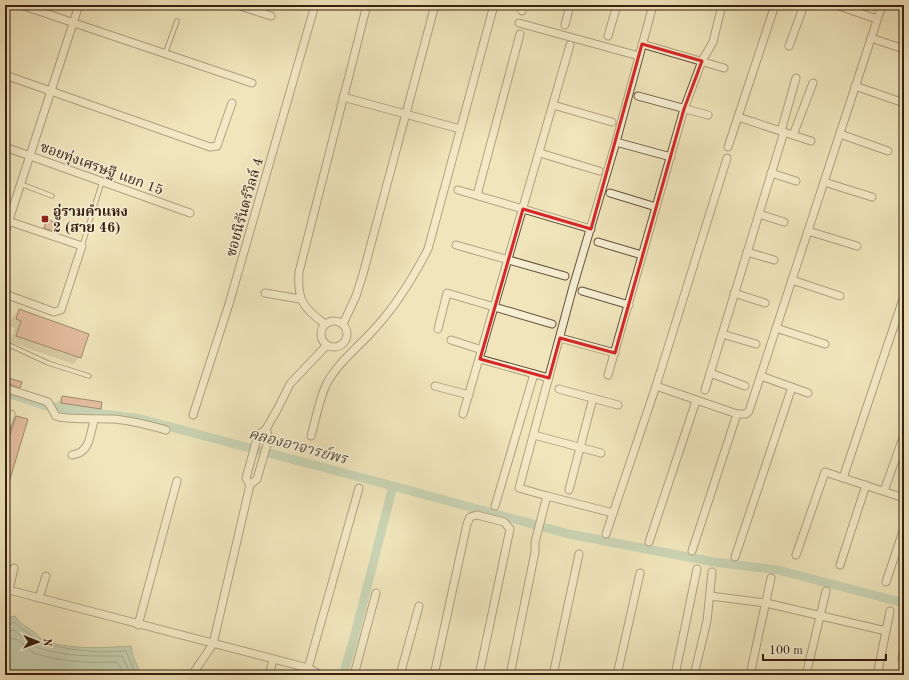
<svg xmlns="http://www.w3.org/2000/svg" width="909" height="680" font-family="'Old Standard TT','Noto Serif Thai',serif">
<rect width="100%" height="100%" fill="#f0e5bb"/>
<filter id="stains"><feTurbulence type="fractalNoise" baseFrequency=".005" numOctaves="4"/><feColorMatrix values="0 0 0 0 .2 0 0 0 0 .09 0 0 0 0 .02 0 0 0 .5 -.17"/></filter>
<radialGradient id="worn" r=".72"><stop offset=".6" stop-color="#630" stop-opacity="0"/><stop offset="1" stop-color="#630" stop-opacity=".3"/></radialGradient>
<!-- water -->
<path fill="#9bbfac" stroke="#737f6f" d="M15,616C20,624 26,626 34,632C37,634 39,638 43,640C70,650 102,648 131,646C132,658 138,664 140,675H5V624L11,617Z"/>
<!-- shadow -->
<g fill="#0003">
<path d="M47,220L52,230L49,234L41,231Z"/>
<path d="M19,311L80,357L73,364L10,342L15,328L10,326L12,317Z"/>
<path d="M5,378L20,387L14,393L5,390Z"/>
<path d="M62,397L100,409L94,414L56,409L57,402Z"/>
<path d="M16,417L5,489V438L7,437L12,420Z"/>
</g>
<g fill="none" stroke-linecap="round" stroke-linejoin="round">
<!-- shore -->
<g stroke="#697060" stroke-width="1">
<path d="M5,627L14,622L40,643L70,649L99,652L126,651L136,675"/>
<path d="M5,632L14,630C16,632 36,647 39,648C65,657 94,656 122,656L131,675"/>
<path d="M5,638C24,637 23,649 37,654C62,662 90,663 117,662L125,675"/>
</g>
<!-- canal -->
<g stroke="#9bbfac" stroke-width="9">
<path d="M5,392L43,405L66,409L141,419L393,486L353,642L343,675"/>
<path d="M393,486L569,534L714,562L778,570L904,603"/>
</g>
</g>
<!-- building -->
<g fill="#d88f84" stroke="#372013">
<path d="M47,219L56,223L53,231L44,228Z"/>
<path d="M19,309L89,334L81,358L16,336L21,321L16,319Z"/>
<path d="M5,377L22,382L20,388L5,383Z"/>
<path d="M62,396L102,402L101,409L61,403Z"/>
<path d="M16,416L28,419L7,489H5V449Z"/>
</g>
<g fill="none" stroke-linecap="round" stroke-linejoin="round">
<!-- lane casing -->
<g stroke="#65513d" stroke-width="5.5">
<g id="lane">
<path d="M165,54L177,21"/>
<path d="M21,184L52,196"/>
<path d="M82,246L102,182"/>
<path d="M5,343L48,363L89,376"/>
</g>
</g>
<!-- street casing -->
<g stroke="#65513d" stroke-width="9">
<g id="street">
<path d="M21,5L252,83"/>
<path d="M237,5L271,16"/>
<path d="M836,5L877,19"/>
<path d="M522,11L524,5"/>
<path d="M519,23L639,56"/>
<path d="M565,25L570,5"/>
<path d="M608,36L617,5"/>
<path d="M871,38L904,49"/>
<path d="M642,44L724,68"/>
<path d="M789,46L804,5"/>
<path d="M5,75L210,147L217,146L232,103"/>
<path d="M855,86L904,103"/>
<path d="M638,96L708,115"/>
<path d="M343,97L460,129"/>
<path d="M553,105L612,122"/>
<path d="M738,117L811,141"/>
<path d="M781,131L796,78"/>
<path d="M840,134L888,151"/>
<path d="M793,135L813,83"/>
<path d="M616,142L671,157"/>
<path d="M5,147L190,213"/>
<path d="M728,147L775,5"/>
<path d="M540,153L599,171"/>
<path d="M771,173L796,181"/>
<path d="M824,182L872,197"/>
<path d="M458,190L591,229"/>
<path d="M610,193L656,207"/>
<path d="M477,195L520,34"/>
<path d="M759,214L784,222"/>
<path d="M808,231L857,246"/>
<path d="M5,232L79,5"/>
<path d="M598,242L642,255"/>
<path d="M456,245L565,276"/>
<path d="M747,252L774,260"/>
<path d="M792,280L840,296"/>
<path d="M582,291L629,305"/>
<path d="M265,293L300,299"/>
<path d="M734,293L765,303"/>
<path d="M5,294L54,312L61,310L82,246L5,220"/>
<circle cx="334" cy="334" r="13"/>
<path d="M325,324C303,308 297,300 299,272L367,5"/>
<path d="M343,324L356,296L363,274L435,5"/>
<path d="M776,328L825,344"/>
<path d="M438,329L447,293L552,324"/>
<path d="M722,334L756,344"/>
<path d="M560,338L615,353"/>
<path d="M451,340L482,350"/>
<path d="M480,359L549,378"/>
<path d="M710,373L745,386"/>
<path d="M608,375L684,109L702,61L713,42L722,5"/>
<path d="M761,376L808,393"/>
<path d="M435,386L469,395"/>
<path d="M656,386L737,414H746L749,411L882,5"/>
<path d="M5,388L48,402L56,416L59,417C77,420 94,418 112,419C131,420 148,425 166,430"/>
<path d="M559,389L618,405"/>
<path d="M705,390L784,132"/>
<path d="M463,414L570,45"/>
<path d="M193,415L229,304L315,5"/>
<path d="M5,433L11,414"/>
<path d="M534,435L601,453"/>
<path d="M311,436C316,419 319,399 327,383C339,361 361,345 377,326C398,303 414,276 428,249L494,5"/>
<path d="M72,455C90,453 90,435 94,420"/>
<path d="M843,478L904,296"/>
<path d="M250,485L246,478L258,435L266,429L277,410L290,384L326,346"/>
<path d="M569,490L593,398"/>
<path d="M884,491L904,435"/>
<path d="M547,496L613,513"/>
<path d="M495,506L534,374"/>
<path d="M606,534L656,386L727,158"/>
<path d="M649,542L696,401"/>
<path d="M692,551L737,414"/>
<path d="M796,555L825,472L904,498"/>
<path d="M735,557L792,387"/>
<path d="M840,565L866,485"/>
<path d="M886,582L904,528"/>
<path d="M5,589L308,668L321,675"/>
<path d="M9,590L14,568"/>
<path d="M710,596L766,603L886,631"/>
<path d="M39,598L46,576"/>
<path d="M138,625L177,481"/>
<path d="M904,646L902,659L904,660"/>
<path d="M308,668L359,488"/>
<path d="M878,671L890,611"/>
<path d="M192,675L213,644L250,485L257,479L269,438L266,429"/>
<path d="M269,675L273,660"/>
<path d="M354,675L376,593"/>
<path d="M400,675L419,606"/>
<path d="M434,675L467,524L470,517L477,515L504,522L510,529L479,675"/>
<path d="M510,675L535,552V542L547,496L519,488L573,287L616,142L653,5"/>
<path d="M553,675L579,554"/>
<path d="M617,675L640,573"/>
<path d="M675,675L697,569"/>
<path d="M694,675L707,621L712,572"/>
<path d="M750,675L771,578"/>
<path d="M806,675L826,591"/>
</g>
</g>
<!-- lane -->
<use href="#lane" stroke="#f5eed3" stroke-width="3.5"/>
<!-- street -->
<use href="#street" stroke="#f5eed3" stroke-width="7"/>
</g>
<!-- marked area -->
<path d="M0 0H909V680H0ZM642,44L702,61L684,109L615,353L560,338L549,378L480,359L523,209L591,229Z" fill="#f0e5bb" fill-opacity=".55" fill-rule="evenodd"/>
<path fill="none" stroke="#d62828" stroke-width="3" stroke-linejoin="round" d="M642,44L702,61L684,109L615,353L560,338L549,378L480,359L523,209L591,229Z"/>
<!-- markers -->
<rect fill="#8f2418" stroke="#f5eed3" stroke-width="1.5" x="41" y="215" width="8" height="8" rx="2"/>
<g text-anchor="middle" stroke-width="3.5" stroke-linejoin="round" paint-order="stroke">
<!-- street labels -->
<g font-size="14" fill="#372013" stroke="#f5eed3">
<text transform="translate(102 168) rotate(20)" y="5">ซอยทุ่งเศรษฐี แยก 15</text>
<text transform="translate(244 207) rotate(-74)" y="5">ซอยนิรันดร์วิลล์ 4</text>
</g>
<!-- poi labels -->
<g font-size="14" font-weight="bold" fill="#372013" stroke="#f5eed3" text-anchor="start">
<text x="53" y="216">อู่รามคำแหง<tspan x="53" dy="16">2 (สาย 46)</tspan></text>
</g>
<!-- water labels -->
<g font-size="15" font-style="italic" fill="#555041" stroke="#f5eed3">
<text transform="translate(298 446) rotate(15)" y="5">คลองอาจารย์พร</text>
</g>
</g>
<!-- margin -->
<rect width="909" height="680" fill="none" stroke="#f0e5bb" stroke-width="20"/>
<rect x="6" y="6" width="897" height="668" fill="none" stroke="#372013" stroke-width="2"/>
<rect x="10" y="10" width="889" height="660" fill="none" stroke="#372013"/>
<!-- north arrow -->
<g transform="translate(38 642) rotate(91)" stroke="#f5eed3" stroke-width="3" paint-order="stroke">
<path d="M0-3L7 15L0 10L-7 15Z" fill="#372013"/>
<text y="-6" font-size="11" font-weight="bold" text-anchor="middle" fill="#372013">N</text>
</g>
<!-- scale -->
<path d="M763 654v6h123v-6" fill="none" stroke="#372013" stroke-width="2"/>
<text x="769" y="654" font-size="12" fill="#372013" stroke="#f5eed3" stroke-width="3" paint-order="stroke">100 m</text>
<rect width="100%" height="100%" filter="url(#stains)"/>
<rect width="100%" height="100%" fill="url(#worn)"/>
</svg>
